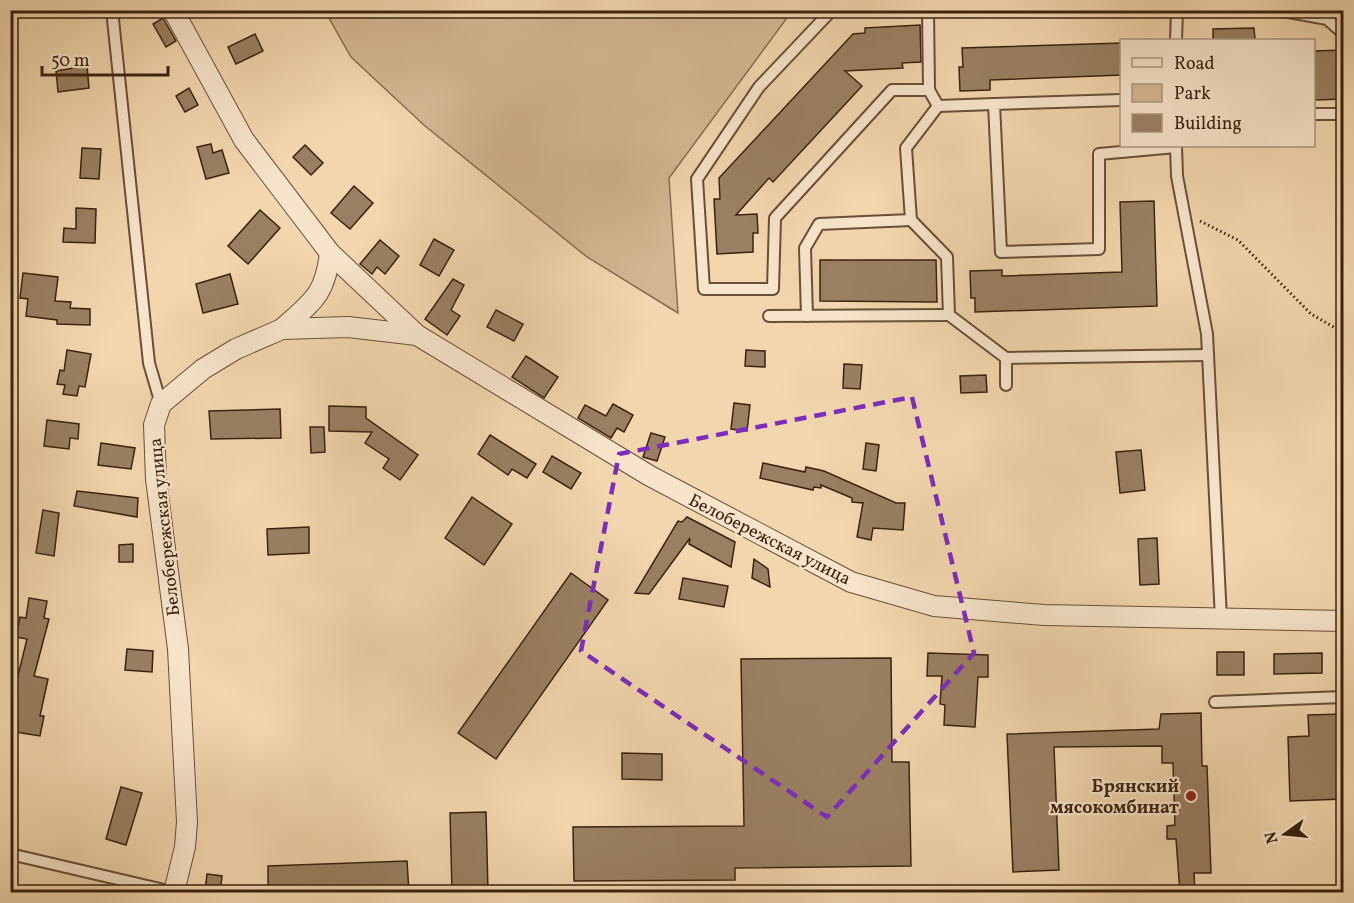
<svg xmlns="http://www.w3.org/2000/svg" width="1354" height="903" font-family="Vollkorn,serif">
<rect width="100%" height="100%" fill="#f2d6ad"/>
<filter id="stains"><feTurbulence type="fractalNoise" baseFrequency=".00333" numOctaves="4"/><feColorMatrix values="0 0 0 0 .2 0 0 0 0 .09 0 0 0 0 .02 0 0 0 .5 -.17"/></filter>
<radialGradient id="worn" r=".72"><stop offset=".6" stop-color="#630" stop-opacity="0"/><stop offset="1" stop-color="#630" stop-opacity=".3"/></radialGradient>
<!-- green -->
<path fill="#d3b792" stroke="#876c51" stroke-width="1.5" d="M325,11H792L669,178L678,313L587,257L425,126L351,57Z"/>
<!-- building -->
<g fill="#9a8062" stroke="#3b2210" stroke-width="1.5">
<path d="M163,18L176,41L166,47L153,24Z"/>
<path d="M920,25L921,62L902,63L903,68L845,71L862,86L773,182L769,178L736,215L757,214L758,233H753V252L717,254L714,199H720L719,178L853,34L865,33V28Z"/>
<path d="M1254,28L1255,40H1213V29Z"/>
<path d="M255,34L263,51L236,64L228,47Z"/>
<path d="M1122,43V75L990,80V90L960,91L959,67H963L962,48Z"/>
<path d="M1343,50L1344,99L1314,100V51Z"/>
<path d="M87,66L89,88L58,92L56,71Z"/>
<path d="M189,88L198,105L185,112L176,96Z"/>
<path d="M211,144L213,153L222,150L229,173L206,179L197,147Z"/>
<path d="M305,145L323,163L311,175L293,157Z"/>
<path d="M82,148L101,149L99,179L80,178Z"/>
<path d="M354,186L373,203L350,229L331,213Z"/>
<path d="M1154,201L1157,306L975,312V298H971L970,271L1002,270V276L1122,272L1120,202Z"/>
<path d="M76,208L96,209L95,243L63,242L64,228L76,229Z"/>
<path d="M260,210L280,228L248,264L228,246Z"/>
<path d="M434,239L454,250L439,276L420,265Z"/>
<path d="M380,240L399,256L385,274L377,267L372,274L360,264Z"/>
<path d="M820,260H936L937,302L820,301Z"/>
<path d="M23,273L58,277L55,301L71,302L70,308L90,309V325L57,324V320L26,316L28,299L20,298Z"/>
<path d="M230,274L238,304L203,313L196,284Z"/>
<path d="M453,279L464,285L451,310L460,316L447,335L425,319Z"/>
<path d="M496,310L523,324L514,341L487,327Z"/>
<path d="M67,350L91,354L85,387L79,386L77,396L63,394L65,385L57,384L60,370L64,371Z"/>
<path d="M746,350L765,351V367L745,366Z"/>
<path d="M526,356L558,377L544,398L512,377Z"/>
<path d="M844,364L862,365L860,389L843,388Z"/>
<path d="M986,375L987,392L961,393L960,376Z"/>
<path d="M734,403L750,405L747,431L731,429Z"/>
<path d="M613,404L633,415L624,432L617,428L611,438L578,418L585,405L606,416Z"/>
<path d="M329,406L366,407V418L418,455L400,480L383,468L389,459L365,443L372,432L329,431Z"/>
<path d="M280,409L281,438L211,439L209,411Z"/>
<path d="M47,420L79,424L78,439L70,438L69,449L44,446Z"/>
<path d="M310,427H324L325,452L311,453Z"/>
<path d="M651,433L665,437L657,461L643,457Z"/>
<path d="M490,435L536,464L527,478L512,469L508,475L478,454Z"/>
<path d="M101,443L135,448L131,469L98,465Z"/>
<path d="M866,443L879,445L876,471L863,469Z"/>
<path d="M1141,450L1145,490L1120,493L1116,452Z"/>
<path d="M552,456L581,473L571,489L543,472Z"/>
<path d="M763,463L805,472L806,467L824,471L896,503H905L903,530L873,528L871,540L857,537L863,503L852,502V498L821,485V488L814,487L813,490L760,478Z"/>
<path d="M77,491L138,498L137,517L74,506Z"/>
<path d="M472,497L512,524L484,565L445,538Z"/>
<path d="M43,510L59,513L54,556L36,553Z"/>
<path d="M687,517L735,542L731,567L689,544L690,538L649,594L635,593L678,521L682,522Z"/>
<path d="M309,527V553L268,555L267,529Z"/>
<path d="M1157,538L1159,584L1140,585L1138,539Z"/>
<path d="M133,544V562H119V545Z"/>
<path d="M754,559L768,569L770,587L752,578Z"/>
<path d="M571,573L608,600L496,759L458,733Z"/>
<path d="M683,578L728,586L724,607L679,599Z"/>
<path d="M29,598L47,601L44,618L49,619L34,676L48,679L40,716H44L40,736L10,731L12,700L27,639L16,637L20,617L26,618Z"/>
<path d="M127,649L153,651L152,672L125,670Z"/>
<rect x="1217" y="652" width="27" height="23"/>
<path d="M928,653L988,655V677H978L975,727L944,725L945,705L940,704L942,676H927Z"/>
<path d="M1322,653V673L1274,674V654Z"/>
<path d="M891,658L892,762H909L911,866L735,868V880L574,881L573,827L744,826L741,659Z"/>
<path d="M1201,713L1202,766H1207L1211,873H1194L1195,892H1180L1176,839H1167V826L1175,825L1173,763H1162V746L1054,747L1059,870L1013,872L1007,734L1159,729L1161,714Z"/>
<path d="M1344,714V799L1290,801L1288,737L1309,736L1308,715Z"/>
<path d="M622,753L662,754V780L622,779Z"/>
<path d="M121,787L142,793L126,845L106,839Z"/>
<path d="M486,812L488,892H452L450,813Z"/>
<path d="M407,861L409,892H268V866Z"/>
<path d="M207,874L222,876L220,892H205Z"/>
</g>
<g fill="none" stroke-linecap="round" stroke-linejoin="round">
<!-- service casing -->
<g stroke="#694f37" stroke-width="14">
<g id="service">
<path d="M112,10L149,363L161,404"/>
<path d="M832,10L759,87L697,179L704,289H773L775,218L892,90H929L938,106L994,104"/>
<path d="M928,10L929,90"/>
<path d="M1278,10L1327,19L1344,34"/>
<path d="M1176,40L1177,10"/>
<path d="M1122,100L994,104L1001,252L1099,249V154L1176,147"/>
<path d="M938,106L906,148L911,220L947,257L949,315L1006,358"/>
<path d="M1314,114H1344"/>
<path d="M1176,146L1177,176L1207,334L1221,619"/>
<path d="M769,316L949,315"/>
<path d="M807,316L805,248L819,224L911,220"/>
<path d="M1006,385V358L1208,355"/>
<path d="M1215,702L1344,697"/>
<path d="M10,854L173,892"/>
</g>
</g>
<!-- minor casing -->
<g stroke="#694f37" stroke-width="22">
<g id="minor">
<path d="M173,10L244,140L330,253L417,335L650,476L851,582L934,606L1044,615L1344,621"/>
<path d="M282,329C313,301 325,295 330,253"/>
<path d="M174,892L185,847L187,822L178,649L156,479L154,425L161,404L203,369L236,349L282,329L348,327L417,335"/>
</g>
</g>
<!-- path -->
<path stroke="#3b2210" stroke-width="3" stroke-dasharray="1.5 3" stroke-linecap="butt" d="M1200,221L1238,240L1311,314L1344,333"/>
<!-- service -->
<use href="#service" stroke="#f7e4ca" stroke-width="10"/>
<!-- minor -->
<use href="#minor" stroke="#f7e4ca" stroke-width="20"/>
</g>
<!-- marked area -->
<path fill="none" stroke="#7b2cbf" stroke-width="4.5" stroke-dasharray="12 8" stroke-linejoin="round" d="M912,397L974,653L827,817L581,651L619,454Z"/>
<!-- markers -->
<circle fill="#8f2418" stroke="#f7e4ca" stroke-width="2" cx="1191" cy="796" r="6"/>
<g text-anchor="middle" stroke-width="4.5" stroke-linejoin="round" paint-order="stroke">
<!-- street labels -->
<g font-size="18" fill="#3b2210" stroke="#f7e4ca">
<text transform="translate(164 527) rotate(-96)" y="6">Белобережская улица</text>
<text transform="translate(770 539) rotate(27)" y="6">Белобережская улица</text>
</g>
<!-- poi labels -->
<g font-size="18" font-weight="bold" fill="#3b2210" stroke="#f7e4ca" text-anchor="end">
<text x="1179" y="792">Брянский<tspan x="1179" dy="21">мясокомбинат</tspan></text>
</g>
</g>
<!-- margin -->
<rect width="1354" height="903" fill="none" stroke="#f2d6ad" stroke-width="36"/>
<rect x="12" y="12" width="1330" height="879" fill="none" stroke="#3b2210" stroke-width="3"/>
<rect x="18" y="18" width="1318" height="867" fill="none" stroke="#3b2210" stroke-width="1.5"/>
<!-- legend -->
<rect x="1120" y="39" width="195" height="108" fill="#f7e4ca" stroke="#ac9680" stroke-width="1.5"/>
<rect x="1132" y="58" width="30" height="9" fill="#f7e4ca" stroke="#ac9680" stroke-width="1.5"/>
<text x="1174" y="69" font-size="18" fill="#3b2210">Road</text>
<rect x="1132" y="84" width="30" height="18" fill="#d3b792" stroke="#ac9680" stroke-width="1.5"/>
<text x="1174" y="99" font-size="18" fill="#3b2210">Park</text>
<rect x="1132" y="114" width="30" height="18" fill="#9a8062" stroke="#ac9680" stroke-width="1.5"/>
<text x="1174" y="129" font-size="18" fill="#3b2210">Building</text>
<!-- north arrow -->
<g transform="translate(1285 834) rotate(255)" stroke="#f7e4ca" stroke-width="4.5" paint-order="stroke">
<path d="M0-4.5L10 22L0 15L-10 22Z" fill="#3b2210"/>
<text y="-9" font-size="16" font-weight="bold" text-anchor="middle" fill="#3b2210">N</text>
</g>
<!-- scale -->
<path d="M42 66v9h126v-9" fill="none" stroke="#3b2210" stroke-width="3"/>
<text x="51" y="66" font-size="18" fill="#3b2210" stroke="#f7e4ca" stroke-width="4.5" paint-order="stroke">50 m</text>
<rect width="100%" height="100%" filter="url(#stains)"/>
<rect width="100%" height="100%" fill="url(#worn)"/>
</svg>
